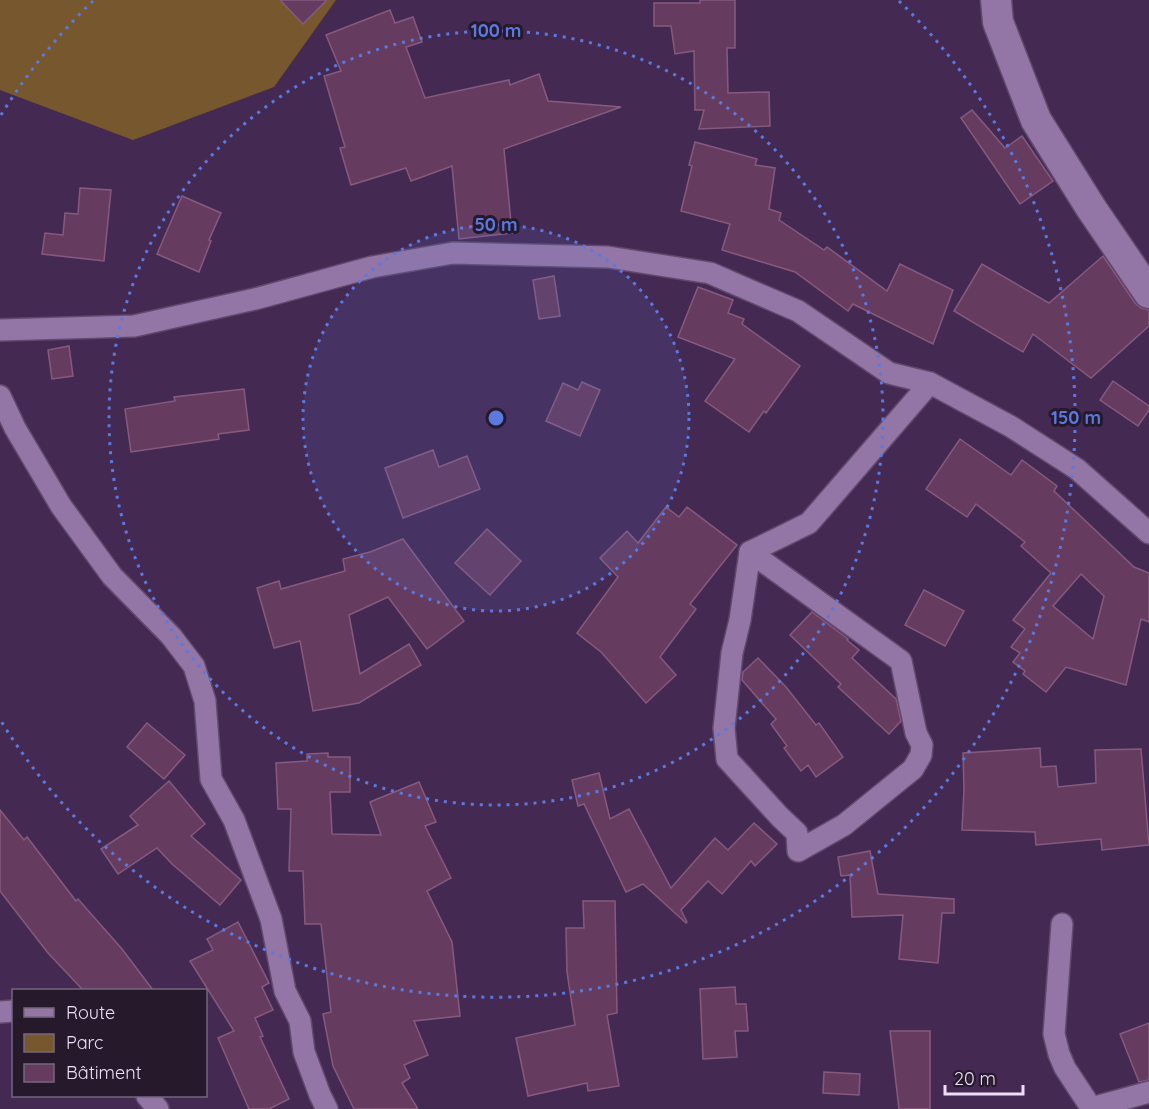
<svg xmlns="http://www.w3.org/2000/svg" width="1149" height="1109" font-family="Quicksand,sans-serif">
<rect width="100%" height="100%" fill="#442a53"/>
<!-- green -->
<path fill="#77582e" d="M0,0H336L274,87L133,140L0,90Z"/>
<!-- building -->
<g fill="#653c5f" stroke="#865a7f" stroke-width="1.5" fill-rule="evenodd">
<path d="M280,0H327L303,24Z"/>
<path d="M700,0H735V48H727L728,93L769,92L770,126L699,129L704,110H695L694,51L675,54L671,26H654V3H700Z"/>
<path d="M390,10L395,23L413,17L422,42L406,47L425,98L509,80L510,85L539,74L548,101L621,107L504,149L512,233L459,239L452,166L411,181L406,168L351,185L340,148L345,147L324,76L341,71L326,35Z"/>
<path d="M972,110L1005,148L1022,136L1053,181L1020,204L961,118Z"/>
<path d="M695,142L757,159L755,165L775,168L769,209L781,213L779,220L824,250L827,247L887,291L900,264L953,290L933,344L853,304L848,311L795,272L722,250L730,224L681,211L692,166L689,165Z"/>
<path d="M80,188L111,190L104,261L42,254L45,233L63,235L65,213L78,214Z"/>
<path d="M182,196L221,213L209,240L211,241L199,272L157,254Z"/>
<path d="M1103,256L1135,303L1141,308L1149,310V326L1091,378L1033,334L1023,352L954,311L982,264L1049,303Z"/>
<path d="M554,276L560,316L539,319L533,280Z"/>
<path d="M698,287L733,300L728,313L744,319L742,324L800,366L766,413L764,411L749,432L705,401L735,359L678,337Z"/>
<path d="M69,346L73,376L52,379L48,350Z"/>
<path d="M1113,381L1149,406V410L1138,426L1100,400Z"/>
<path d="M582,382L600,390L580,436L546,421L563,383L578,390Z"/>
<path d="M244,389L249,430L218,434L219,439L131,452L125,409L175,401L174,397Z"/>
<path d="M960,439L1011,475L1022,460L1057,486L1054,491L1134,567L1149,573V622L1141,619L1126,685L1066,667L1046,692L1023,674L1025,671L1013,662L1020,653L1011,647L1025,629L1013,620L1051,573L1021,546L1025,542L976,504L967,517L926,489ZM1081,574L1104,596L1093,639L1053,606Z"/>
<path d="M433,450L439,467L467,456L480,489L403,518L385,468Z"/>
<path d="M666,507L679,517L687,507L737,545L690,604L696,609L660,657L676,675L646,703L601,652L577,633L618,577L600,558L627,531L638,543Z"/>
<path d="M487,529L521,561L490,595L455,563Z"/>
<path d="M403,539L464,621L427,649L388,597L349,615L360,674L409,644L421,665L359,703L313,711L300,641L274,648L257,588L279,581L281,589L345,571L343,559L370,552Z"/>
<path d="M924,590L964,611L945,646L905,625Z"/>
<path d="M812,612L848,639L847,640L859,650L852,658L896,699L901,721L889,734L838,687L841,684L790,635Z"/>
<path d="M758,658L786,687L816,725L819,723L843,757L816,777L808,765L801,771L784,748L787,746L771,724L776,719L742,680L743,672Z"/>
<path d="M147,723L185,755L164,779L127,747Z"/>
<path d="M1040,748L1041,767L1056,766L1058,787L1096,783L1095,750L1141,749L1149,845L1102,850L1101,839L1036,845L1035,832L962,830L964,790L963,753Z"/>
<path d="M328,753V757H350V792H330L332,834L381,835L370,802L419,782L436,822L425,826L451,878L427,891L452,942L460,1016L414,1021L428,1055L404,1065L410,1078L402,1083L418,1109H354L333,1066L323,1014L331,1012L321,924H305L303,871H289L291,809H278L276,763L307,761V754Z"/>
<path d="M599,773L610,819L629,809L671,888L715,838L728,850L754,823L777,844L755,866L751,861L722,894L708,881L681,910L687,922L686,923L643,884L626,892L584,804L578,806L572,780Z"/>
<path d="M169,781L205,824L191,836L241,880L220,905L172,864L157,848L118,874L101,849L138,825L130,816Z"/>
<path d="M0,810L24,840L27,837L76,901L78,899L122,949L153,990H83L48,953L0,891Z"/>
<path d="M870,851L878,894L954,899V913H942L938,963L899,959L903,915L852,917L850,875L841,876L838,857Z"/>
<path d="M583,901H615L617,1013L607,1015L619,1086L588,1091L587,1083L528,1096L516,1038L575,1025L567,972L566,928H584Z"/>
<path d="M238,922L269,983L262,987L273,1010L255,1018L263,1036L260,1037L289,1099L269,1109H249L218,1038L234,1031L190,961L213,950L207,939Z"/>
<path d="M735,987L736,1004H746L748,1031H735L737,1057L703,1059L700,989Z"/>
<path d="M1149,1023V1080L1139,1082L1120,1034Z"/>
<path d="M890,1031H930V1109H899Z"/>
<path d="M824,1072L860,1074L859,1095L823,1093Z"/>
</g>
<g fill="none" stroke-linecap="round" stroke-linejoin="round">
<!-- minor casing -->
<g stroke="#61496d" stroke-width="24">
<g id="minor">
<path d="M0,330L134,326L255,299L372,267L453,253L608,257L710,273L798,311L889,373L930,383L1010,426L1077,469L1149,533"/>
<path d="M0,396L15,428L61,506L112,576L171,636L194,666L205,701L211,779L234,820L271,919L285,991L300,1021L304,1052L320,1095L327,1109"/>
<path d="M750,552L901,661L916,733L922,745L921,755L913,769L844,825L798,851L797,833L780,817L727,759L724,728L732,653L740,620Z"/>
<path d="M750,552L809,523L930,383"/>
<path d="M1062,924L1054,1034L1059,1054L1065,1068L1092,1109"/>
<path d="M0,1012L14,1011"/>
<path d="M147,1096L158,1109"/>
<path d="M1091,1108L1149,1092"/>
</g>
</g>
<!-- secondary casing -->
<g stroke="#61496d" stroke-width="33">
<path id="secondary" d="M996,0L998,22L1036,120L1091,208L1149,293"/>
</g>
<!-- minor -->
<use href="#minor" stroke="#9376a5" stroke-width="21"/>
<!-- secondary -->
<use href="#secondary" stroke="#9376a5" stroke-width="30"/>
</g>
<!-- distance rings -->
<circle cx="496" cy="418" r="193" fill="#5b79e1" fill-opacity=".12"/>
<g fill="none" stroke="#5b79e1" stroke-width="3" stroke-dasharray="3 6">
<circle cx="496" cy="418" r="193"/>
<circle cx="496" cy="418" r="387"/>
<path d="M1 115A580 580 0 0 1 93 1M899 1A580 580 0 1 1 1 721"/>
</g>
<circle cx="496" cy="418" r="9" fill="#5b79e1" stroke="#25192b" stroke-width="3"/>
<g font-size="18" text-anchor="middle" font-weight="bold" fill="#5b79e1" stroke="#25192b" stroke-width="6" stroke-linejoin="round" paint-order="stroke">
<text x="496" y="37">100 m</text>
<text x="496" y="231">50 m</text>
<text x="1076" y="424">150 m</text>
</g>
<!-- legend -->
<rect x="12" y="989" width="195" height="108" fill="#25192b" stroke="#75677d" stroke-width="1.5"/>
<rect x="24" y="1008" width="30" height="9" fill="#9376a5" stroke="#75677d" stroke-width="1.5"/>
<text x="66" y="1019" font-size="18" fill="#edddf7">Route</text>
<rect x="24" y="1034" width="30" height="18" fill="#77582e" stroke="#75677d" stroke-width="1.5"/>
<text x="66" y="1049" font-size="18" fill="#edddf7">Parc</text>
<rect x="24" y="1064" width="30" height="18" fill="#653c5f" stroke="#75677d" stroke-width="1.5"/>
<text x="66" y="1079" font-size="18" fill="#edddf7">Bâtiment</text>
<!-- scale -->
<path d="M945 1085v9h78v-9" fill="none" stroke="#edddf7" stroke-width="3"/>
<text x="954" y="1085" font-size="18" fill="#edddf7" stroke="#25192b" stroke-width="4.5" paint-order="stroke">20 m</text>
</svg>
